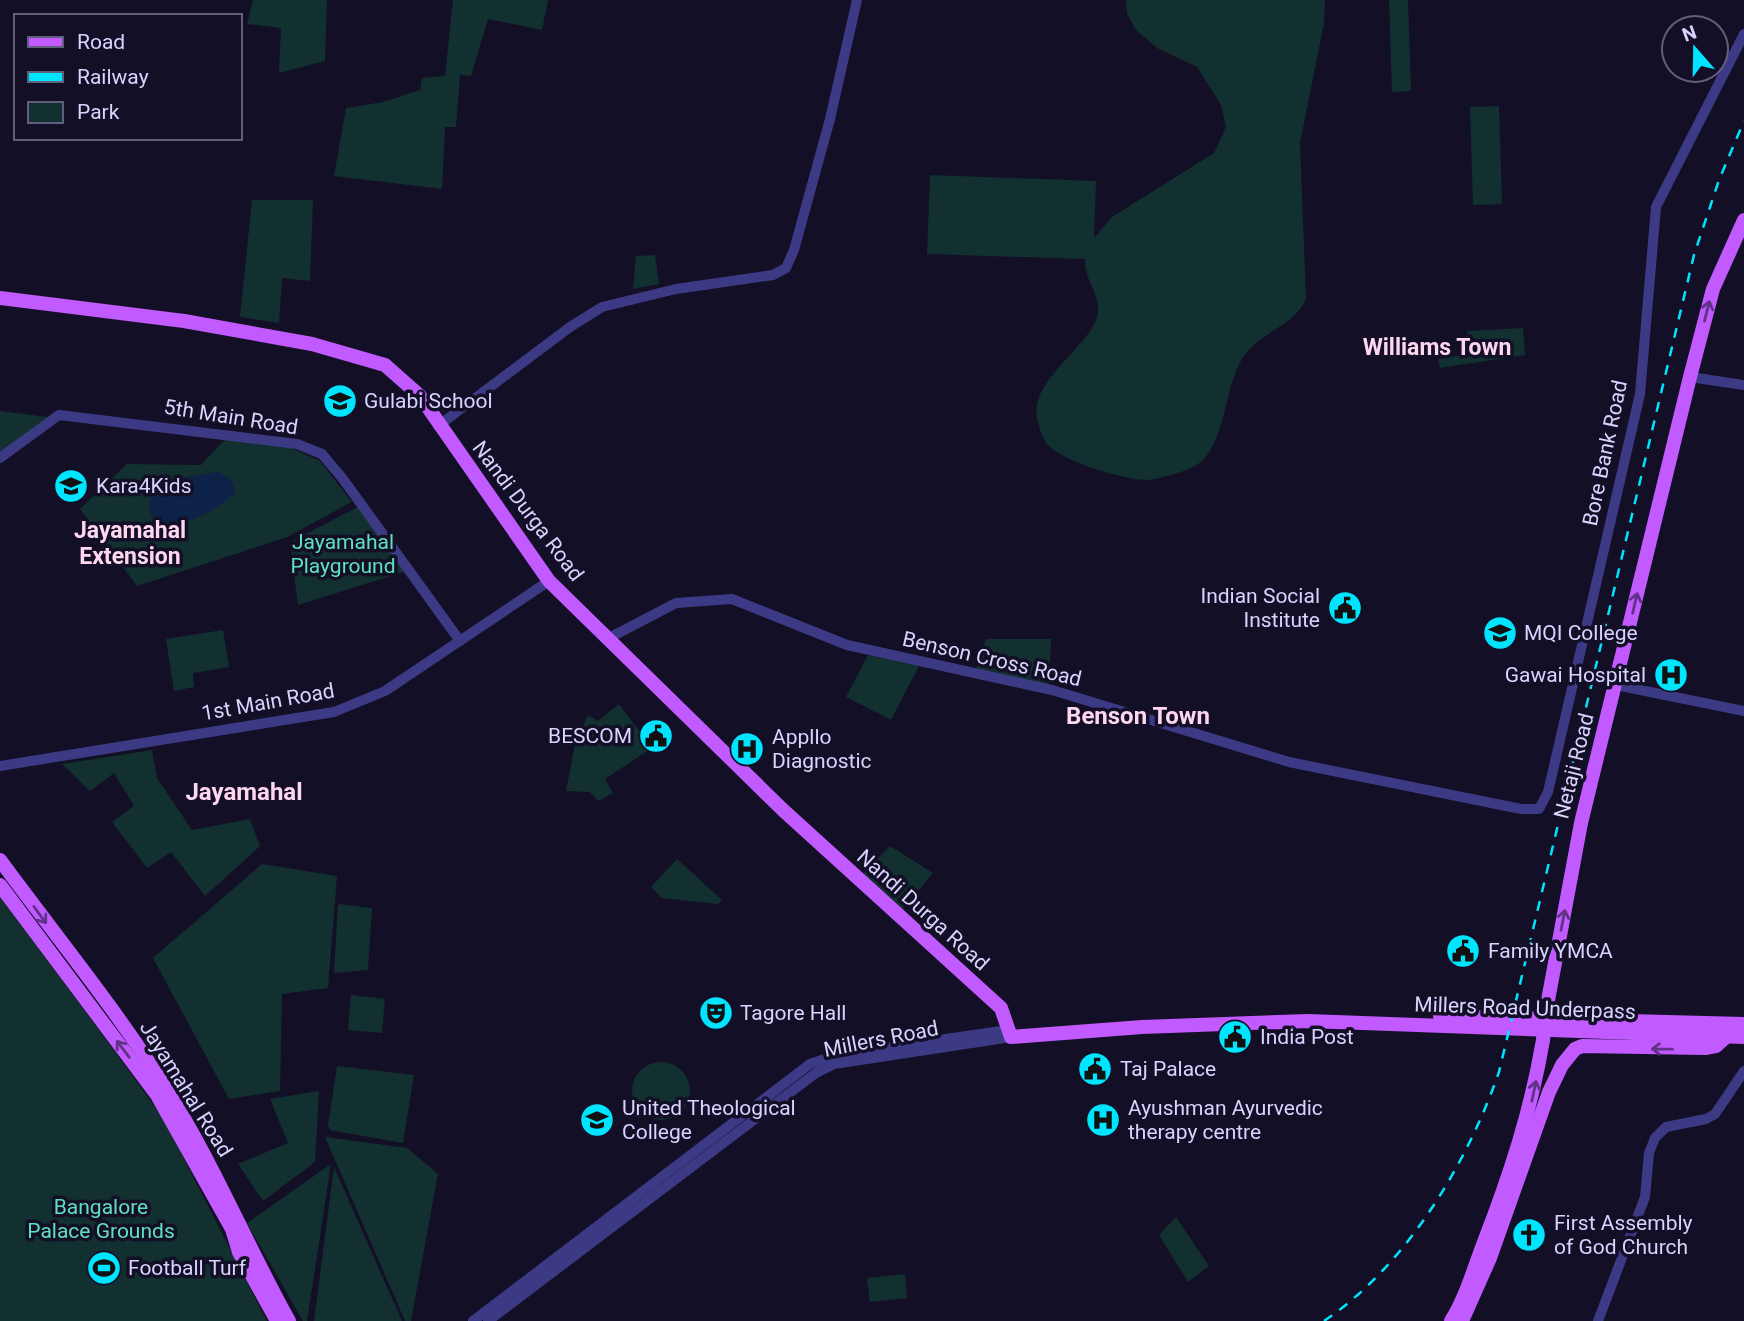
<svg xmlns="http://www.w3.org/2000/svg" width="1744" height="1321" font-family="Roboto,sans-serif">
<rect width="100%" height="100%" fill="#130f26"/>
<!-- green -->
<g fill="#12302f">
<path d="M253,0H327L325,61L279,73L281,28L247,24Z"/>
<path d="M453,0H548L542,30L488,19L471,76L460,75L456,127H445L442,189L334,176L346,108L383,102L420,90L422,78L445,76Z"/>
<path d="M1126,0H1325L1324,23L1300,143L1306,299C1295,326 1257,333 1242,359C1224,388 1225,446 1198,464C1188,471 1160,479 1147,480C1124,480 1065,462 1049,446C1043,441 1038,425 1037,417C1030,382 1085,349 1096,320C1105,297 1083,281 1085,259L927,254L930,175L1096,181L1094,238L1112,217L1214,153L1226,127L1221,105L1197,67L1157,48L1136,30L1127,14Z"/>
<path d="M1389,0H1408L1411,91L1392,92Z"/>
<path d="M1499,106L1502,204L1473,205L1470,107Z"/>
<path d="M252,200H313L310,281L282,278L279,323L240,317Z"/>
<path d="M655,255L659,284L633,289L636,256Z"/>
<path d="M1523,328L1525,355L1440,368L1438,359L1469,354L1467,331Z"/>
<path d="M0,411L48,417L0,454Z"/>
<path d="M226,438L289,447L320,461L352,502L287,537L137,586L80,509L127,464L201,465Z"/>
<path d="M358,507L407,571L298,605L290,542Z"/>
<path d="M223,630L229,667L193,673L194,687L174,691L166,639Z"/>
<path d="M986,639H1051L1049,687L976,669Z"/>
<path d="M868,655L919,666L891,720L846,697Z"/>
<path d="M619,704L652,748L605,779L613,793L599,801L590,792L566,791L575,744L588,715L598,721Z"/>
<path d="M152,750L157,778L192,830L250,819L260,846L205,896L171,852L147,868L112,822L134,806L114,773L90,791L62,764Z"/>
<path d="M890,846L933,873L901,911L862,875Z"/>
<path d="M677,859L722,900L718,904L662,898L651,887Z"/>
<path d="M262,864L337,876L328,988L282,994L280,1091L229,1099L153,958Z"/>
<path d="M0,896L162,1116L267,1321H0Z"/>
<path d="M338,904L372,908L368,970L334,973Z"/>
<path d="M351,995L385,999L382,1033L348,1030Z"/>
<circle cx="661" cy="1091" r="29"/>
<path d="M337,1066L414,1075L403,1143L330,1130L328,1125Z"/>
<path d="M319,1091L315,1162L263,1201L238,1164L288,1143L270,1099Z"/>
<path d="M325,1137L407,1148L438,1174L411,1321H405Z"/>
<path d="M331,1164L307,1321H303L247,1223Z"/>
<path d="M334,1167L402,1321H314Z"/>
<path d="M1176,1217L1209,1266L1188,1282L1159,1235Z"/>
<path d="M905,1274L907,1298L870,1302L867,1278Z"/>
</g>
<!-- water -->
<path fill="#0c2248" d="M218,472L231,479L236,492C214,512 179,534 151,516C141,478 190,477 218,472Z"/>
<g fill="none" stroke-linecap="round" stroke-linejoin="round">
<!-- minor -->
<g stroke="#3d3a85" stroke-width="10">
<path d="M1690,377L1744,385"/>
<path d="M438,426L570,327L602,307L676,289L773,275L786,268L794,250L830,119L857,0"/>
<path d="M0,458L59,415L297,444L322,454L343,479L460,641"/>
<path d="M609,638L676,603L732,599L847,645L1052,690L1289,762L1521,809H1539L1548,792L1640,394L1656,207L1744,34"/>
<path d="M1616,685L1744,711"/>
<path d="M0,766L334,712L385,691L549,581"/>
<path d="M473,1321L810,1064L836,1055L1008,1030"/>
<path d="M488,1321L816,1073L834,1064L1011,1037"/>
<path d="M1598,1321L1645,1197L1649,1153L1655,1138L1666,1127L1706,1119L1715,1114L1744,1071"/>
</g>
<!-- major -->
<g stroke="#c25bff" stroke-width="14">
<path d="M0,298L184,321L312,344L385,365L420,396L549,581L783,810L1001,1008L1011,1037L1142,1027L1308,1021L1744,1037"/>
<path d="M0,860C55,935 115,1008 165,1087C213,1162 246,1244 289,1321"/>
<path d="M0,885L157,1095L232,1229L239,1252L277,1321"/>
<path d="M1546,1011L1581,823L1690,377L1713,289L1744,220"/>
<path d="M1440,1016L1744,1024"/>
<path d="M1451,1321C1466,1297 1474,1268 1484,1242C1510,1175 1531,1111 1543,1040"/>
<path d="M1462,1321L1490,1258L1549,1092L1562,1065L1575,1049L1582,1046L1705,1048L1716,1046L1727,1036"/>
</g>
<!-- rail -->
<path stroke="#00e5ff" stroke-width="2.5" stroke-dasharray="10 9" stroke-linecap="butt" d="M1324,1321C1406,1266 1467,1164 1499,1072L1694,255L1719,180L1744,121"/>
<!-- major-bridge -->
<path stroke="#c25bff" stroke-width="14" d="M1543,1040L1546,1011"/>
</g>
<!-- one-way arrows -->
<defs><path id="oneway-shaft" d="M-6 0H5M1.5-3L5.5 0L1.5 3" fill="none" stroke-width="1.6" stroke-linecap="round" stroke-linejoin="round" transform="scale(1.75)"/></defs>
<g stroke="#623188">
<use href="#oneway-shaft" transform="translate(1707 311) rotate(-76)"/>
<use href="#oneway-shaft" transform="translate(1635 603) rotate(-77)"/>
<use href="#oneway-shaft" transform="translate(40 915) rotate(54)"/>
<use href="#oneway-shaft" transform="translate(1563 920) rotate(-79)"/>
<use href="#oneway-shaft" transform="translate(123 1049) rotate(-127)"/>
<use href="#oneway-shaft" transform="translate(1662 1049) rotate(-179)"/>
<use href="#oneway-shaft" transform="translate(1534 1091) rotate(-78)"/>
</g>
<!-- icons -->
<defs>
<g id="school-disc" transform="scale(1.75)"><circle r="9.5" fill="#00e5ff" stroke="#130f26"/><path d="M0-5L7-2L0 1L-7-2ZM-4 1L0 2.5L4 1V4Q0 6-4 4Z" fill="#111"/></g>
<g id="civic-disc" transform="scale(1.75)"><circle r="9.5" fill="#00e5ff" stroke="#130f26"/><path d="M-.6-6.5H3V-4.5H.6V-3L4-1V1h2V6H-6V1h2V-1L-.6-3ZM-1.2 2.5V6h2.4V2.5Z" fill="#111"/></g>
<g id="university-disc" transform="scale(1.75)"><circle r="9.5" fill="#00e5ff" stroke="#130f26"/><path d="M0-5L7-2L0 1L-7-2ZM-4 1L0 2.5L4 1V4Q0 6-4 4Z" fill="#111"/></g>
<g id="hospital-disc" transform="scale(1.75)"><circle r="9.5" fill="#00e5ff" stroke="#130f26"/><path d="M-5-5h3v3.5h4V-5h3V5h-3V1.5h-4V5h-3Z" fill="#111"/></g>
<g id="theatre-disc" transform="scale(1.75)"><circle r="9.5" fill="#00e5ff" stroke="#130f26"/><path d="M-5-5.5Q0-4 5-5.5V0Q5 5 0 6Q-5 5-5 0ZM-3.3-2.5H-1v1.5H-3.3ZM1-2.5H3.3v1.5H1ZM-2.8 1Q0 5.5 2.8 1Z" fill="#111"/></g>
<g id="church-disc" transform="scale(1.75)"><circle r="9.5" fill="#00e5ff" stroke="#130f26"/><path d="M-1.2-6h2.4v3.5h3.3v2.4h-3.3V6h-2.4V-.1h-3.3v-2.4h3.3Z" fill="#111"/></g>
<g id="stadium-disc" transform="scale(1.75)"><circle r="9.5" fill="#00e5ff" stroke="#130f26"/><path d="M0-5a6.5 5 0 1 0 0 10a6.5 5 0 1 0 0-10ZM-3.5-1.8h7v3.6h-7Z" fill="#111"/></g>
</defs>
<g fill-rule="evenodd">
<use href="#school-disc" x="340" y="401"/>
<use href="#school-disc" x="71" y="486"/>
<use href="#civic-disc" x="1345" y="608"/>
<use href="#university-disc" x="1500" y="633"/>
<use href="#hospital-disc" x="1671" y="675"/>
<use href="#civic-disc" x="656" y="736"/>
<use href="#hospital-disc" x="747" y="749"/>
<use href="#civic-disc" x="1463" y="951"/>
<use href="#theatre-disc" x="716" y="1013"/>
<use href="#civic-disc" x="1235" y="1037"/>
<use href="#civic-disc" x="1095" y="1069"/>
<use href="#university-disc" x="597" y="1120"/>
<use href="#hospital-disc" x="1103" y="1120"/>
<use href="#church-disc" x="1529" y="1235"/>
<use href="#stadium-disc" x="104" y="1268"/>
</g>
<g text-anchor="middle" stroke-width="7" stroke-linejoin="round" paint-order="stroke">
<!-- poi labels -->
<g font-size="21" fill="#d9d4ff" stroke="#130f26" text-anchor="start">
<text x="364" y="408">Gulabi School</text>
<text x="96" y="493">Kara4Kids</text>
<text x="1320" y="603" text-anchor="end">Indian Social<tspan x="1320" dy="24">Institute</tspan></text>
<text x="1524" y="640">MQI College</text>
<text x="1646" y="682" text-anchor="end">Gawai Hospital</text>
<text x="632" y="743" text-anchor="end">BESCOM</text>
<text x="772" y="744">Appllo<tspan x="772" dy="24">Diagnostic</tspan></text>
<text x="1488" y="958">Family YMCA</text>
<text x="740" y="1020">Tagore Hall</text>
<text x="1260" y="1044">India Post</text>
<text x="1120" y="1076">Taj Palace</text>
<text x="622" y="1115">United Theological<tspan x="622" dy="24">College</tspan></text>
<text x="1128" y="1115">Ayushman Ayurvedic<tspan x="1128" dy="24">therapy centre</tspan></text>
<text x="1554" y="1230">First Assembly<tspan x="1554" dy="24">of God Church</tspan></text>
<text x="128" y="1275">Football Turf</text>
</g>
<!-- street labels -->
<g font-size="21" fill="#d9d4ff" stroke="#130f26">
<text transform="translate(231 417) rotate(9)" y="7">5th Main Road</text>
<text transform="translate(1605 453) rotate(-78)" y="7">Bore Bank Road</text>
<text transform="translate(528 511) rotate(53)" y="7">Nandi Durga Road</text>
<text transform="translate(992 659) rotate(13)" y="7">Benson Cross Road</text>
<text transform="translate(268 702) rotate(-10)" y="7">1st Main Road</text>
<text transform="translate(1574 766) rotate(-76)" y="7">Netaji Road</text>
<text transform="translate(923 910) rotate(42)" y="7">Nandi Durga Road</text>
<text transform="translate(1525 1008) rotate(2)" y="7">Millers Road Underpass</text>
<text transform="translate(881 1039) rotate(-11)" y="7">Millers Road</text>
<text transform="translate(186 1089) rotate(58)" y="7">Jayamahal Road</text>
</g>
<!-- park labels -->
<g font-size="21" fill="#5fe0c0" stroke="#130f26">
<text x="343" y="549">Jayamahal<tspan x="343" dy="24">Playground</tspan></text>
<text x="101" y="1214">Bangalore<tspan x="101" dy="24">Palace Grounds</tspan></text>
</g>
<!-- neighbourhood labels -->
<g font-size="23" font-weight="bold" fill="#ffd6f0" stroke="#130f26">
<text x="1437" y="355">Williams Town</text>
<text x="130" y="538">Jayamahal<tspan x="130" dy="26">Extension</tspan></text>
</g>
<!-- quarter labels -->
<g font-size="24" font-weight="bold" fill="#ffd6f0" stroke="#130f26">
<text x="1138" y="724">Benson Town</text>
<text x="244" y="800">Jayamahal</text>
</g>
</g>
<!-- legend -->
<rect x="14" y="14" width="228" height="126" fill="#130f26" stroke="#625e7d" stroke-width="2"/>
<rect x="28" y="37" width="35" height="10" fill="#c25bff" stroke="#625e7d" stroke-width="2"/>
<text x="77" y="49" font-size="21" fill="#d9d4ff">Road</text>
<rect x="28" y="72" width="35" height="10" fill="#00e5ff" stroke="#625e7d" stroke-width="2"/>
<text x="77" y="84" font-size="21" fill="#d9d4ff">Railway</text>
<rect x="28" y="102" width="35" height="21" fill="#12302f" stroke="#625e7d" stroke-width="2"/>
<text x="77" y="119" font-size="21" fill="#d9d4ff">Park</text>
<!-- north arrow -->
<g transform="translate(1695 49) rotate(340)"><circle r="33" fill="#130f26" stroke="#625e7d" stroke-width="2"/>
<path d="M0-5L12 26L0 18L-12 26Z" fill="#00e5ff"/>
<text y="-10" font-size="19" font-weight="bold" text-anchor="middle" fill="#d9d4ff">N</text>
</g>
</svg>
